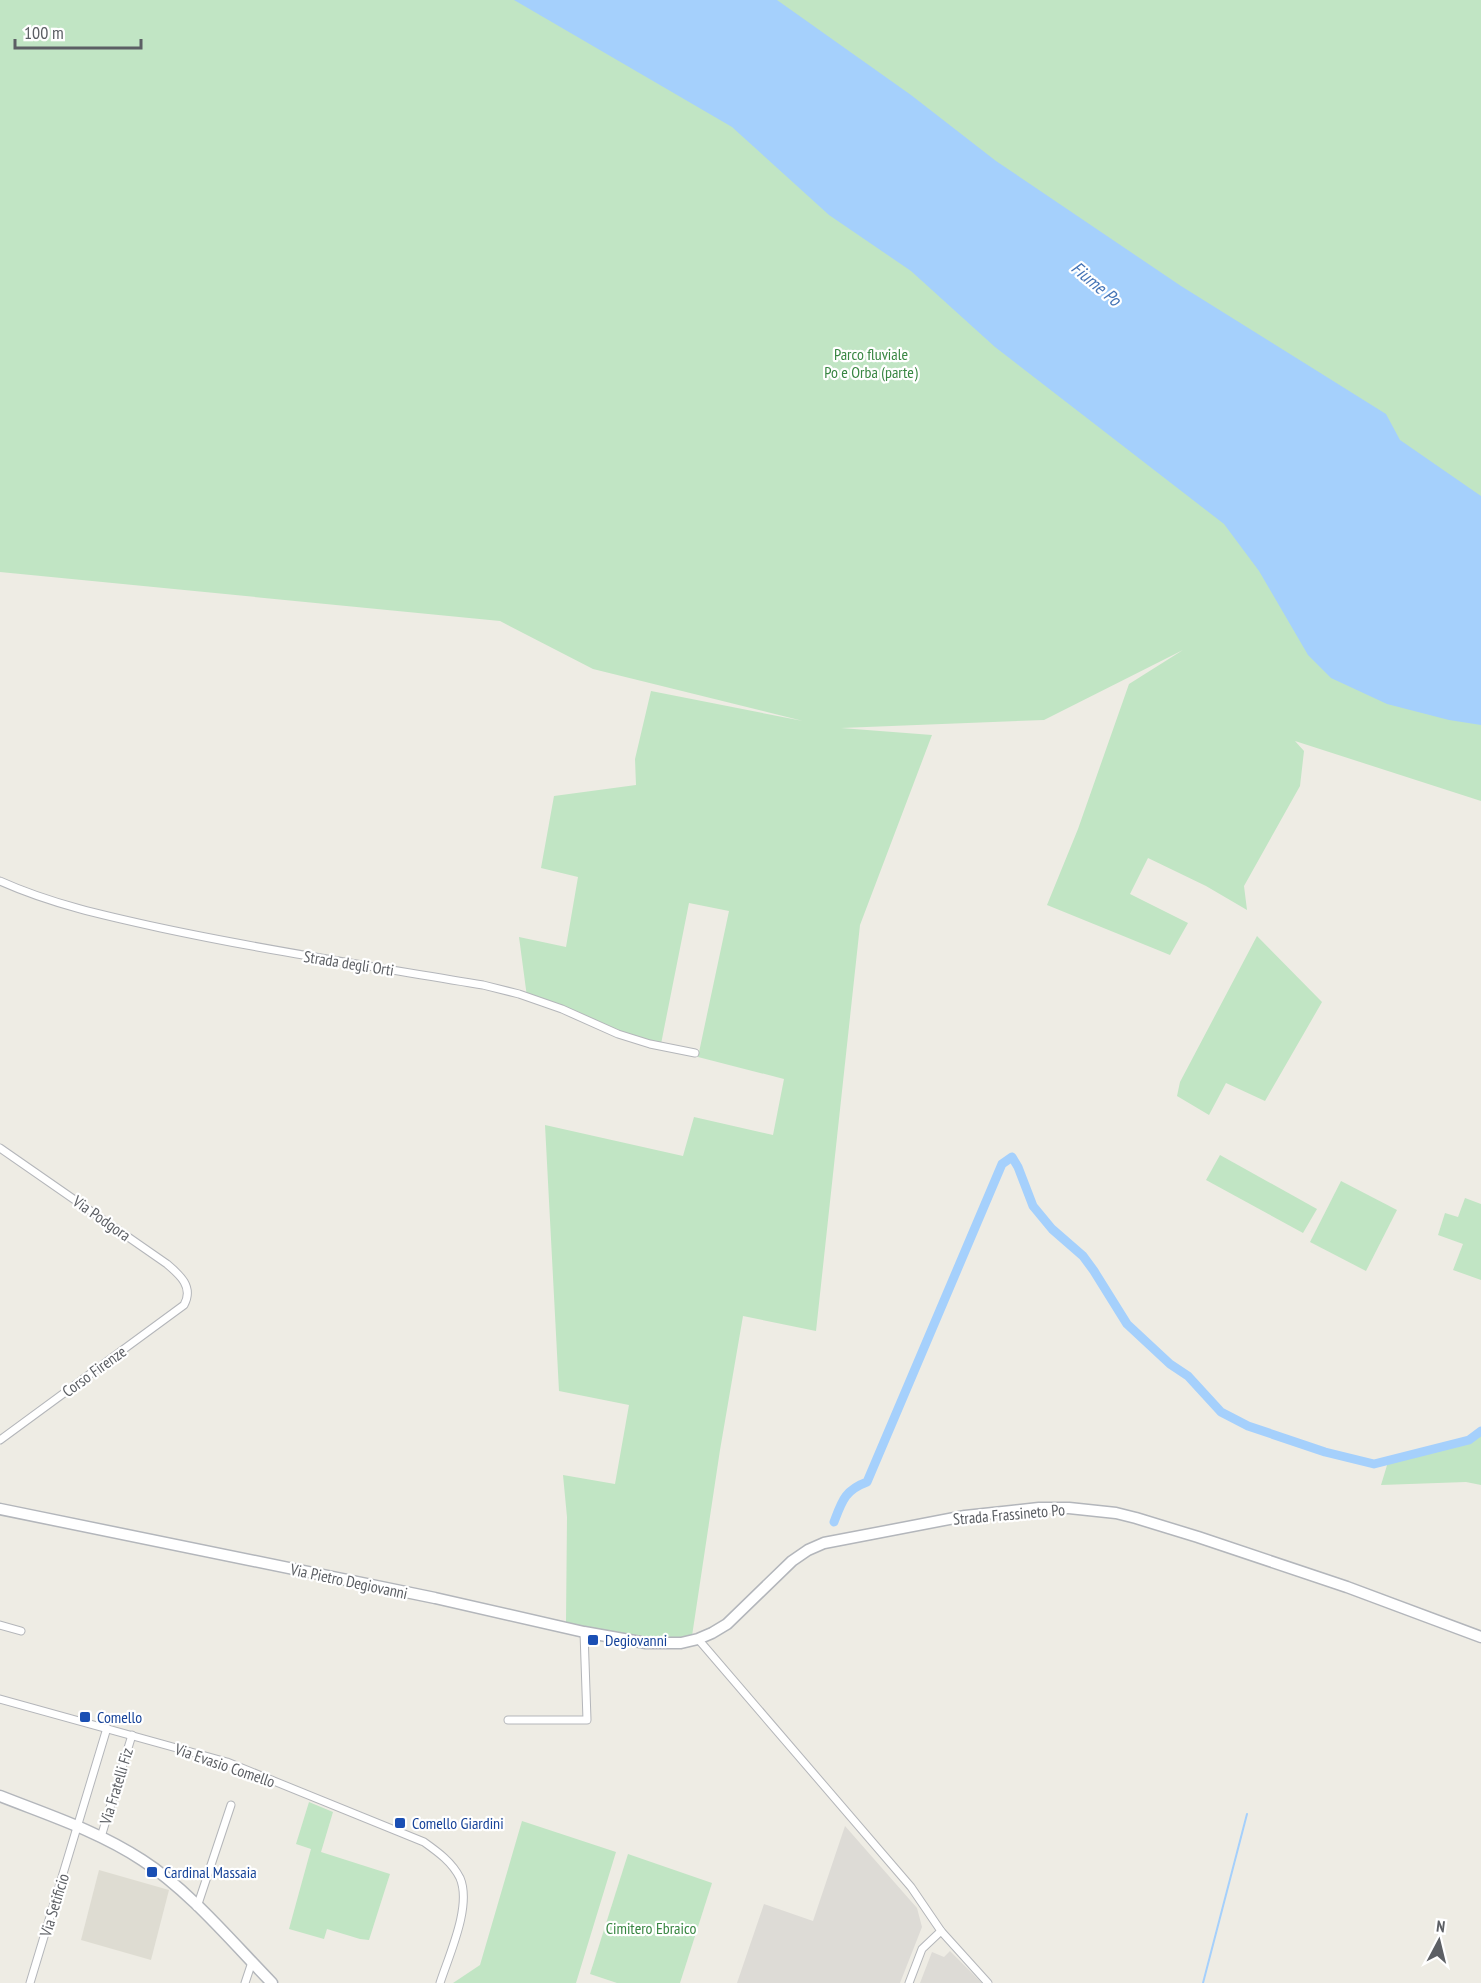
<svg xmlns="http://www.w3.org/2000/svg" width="1481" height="1983" font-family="'PT Sans Narrow',sans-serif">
<rect width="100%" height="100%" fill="#eeece4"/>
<!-- industrial -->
<g fill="#dddbd6">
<path d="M845,1826L917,1908L922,1927L900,1983H737L764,1904L813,1921Z"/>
<path d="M950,1951L982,1983H920L932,1952L944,1957Z"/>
</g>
<!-- education -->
<path fill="#dedcd2" d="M99,1870L169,1890L151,1960L81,1940Z"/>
<!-- green -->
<g fill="#c1e5c4">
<path d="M0,0H1481V801L1295,741L1304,751L1300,786L1244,886L1247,910L1206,886L1148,858L1130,894L1188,923L1170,955L1047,905L1078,829L1129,684L1183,650L1044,720L841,728L932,735L860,925L816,1331L743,1316L720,1450L692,1636C651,1644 606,1634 566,1622L567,1517L563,1475L615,1484L629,1405L559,1391L545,1125L683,1156L694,1117L773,1135L784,1079L698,1057L729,911L689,903L661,1044L584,1019L527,997L519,937L566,947L578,877L541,868L554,796L636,785L635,759L651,691L803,721L593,669L500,621L0,572Z"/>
<path d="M1257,936L1322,1002L1265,1101L1226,1083L1209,1115L1177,1096L1180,1082Z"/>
<path d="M1220,1155L1317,1209L1303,1233L1206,1180Z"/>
<path d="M1341,1181L1397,1210L1366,1271L1310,1242Z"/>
<path d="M1465,1198L1481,1204V1280L1453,1270L1463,1244L1438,1235L1445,1213L1458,1217Z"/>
<path d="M1481,1432V1485L1466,1482L1381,1485L1388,1462L1465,1441Z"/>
<path d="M309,1802L333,1812L321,1852L390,1874L369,1940L360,1939L327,1929L324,1939L289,1929L311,1849L296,1844Z"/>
<path d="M522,1821L616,1852L576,1983H453L480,1965Z"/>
<path d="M628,1854L712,1883L680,1983H617L590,1974Z"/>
</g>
<!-- water -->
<path fill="#a5d0fc" d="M514,0H777L911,95L996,161L1181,286L1386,414L1400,440L1481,496V725L1449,720L1387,704L1331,678L1308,655L1259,571L1224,524L995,347L911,271L829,215L732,127Z"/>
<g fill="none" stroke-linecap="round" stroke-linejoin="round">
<!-- stream -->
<path stroke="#a5d0fc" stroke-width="2" d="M1203,1983L1247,1814"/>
<!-- canal -->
<path stroke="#a5d0fc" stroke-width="9" d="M834,1522C842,1501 845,1490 867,1482L1002,1164L1012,1157L1018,1167L1033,1206L1052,1229L1083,1256L1094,1271L1127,1324L1170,1364L1188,1376L1221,1412L1248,1426L1325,1452L1374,1464L1469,1440L1481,1431"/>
<!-- street casing -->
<g stroke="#b4b6ba" stroke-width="9">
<g id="street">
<path d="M0,881C51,904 106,916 161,928C268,951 376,967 483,985L519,994L562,1009L618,1034L650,1044L695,1053"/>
<path d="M0,1148L167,1264C180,1275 194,1287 184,1305L0,1440"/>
<path d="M0,1625L21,1631"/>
<path d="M698,1639L911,1887L941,1931L988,1983"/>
<path d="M0,1699L227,1762L424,1842C438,1852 452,1862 460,1878C472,1906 449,1955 440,1983"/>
<path d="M508,1720H587L584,1632"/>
<path d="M101,1837L132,1735"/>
<path d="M197,1907L231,1805"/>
<path d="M30,1983L107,1728"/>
<path d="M245,1983L252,1962"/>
<path d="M909,1983L922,1949L941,1931"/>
</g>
</g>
<!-- secondary casing -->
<g stroke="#b3b6bb" stroke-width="13">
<g id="secondary">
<path d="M0,1509L435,1598L584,1632L646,1643H681L698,1639L712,1633L727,1624L792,1561L808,1550L824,1543L965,1516L1012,1511L1039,1508H1069L1116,1513L1136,1518L1198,1537L1347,1587L1481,1637"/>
<path d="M0,1796C48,1815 98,1831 142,1860C189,1890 233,1943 272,1983"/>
</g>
</g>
<!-- street -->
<use href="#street" stroke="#fff" stroke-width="7"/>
<!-- secondary -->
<use href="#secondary" stroke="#fff" stroke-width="10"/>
</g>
<!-- markers -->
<g fill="#1a4fb4" stroke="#fff" stroke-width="2">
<rect x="587" y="1634" width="12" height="12" rx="3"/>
<rect x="79" y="1711" width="12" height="12" rx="3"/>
<rect x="394" y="1817" width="12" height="12" rx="3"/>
<rect x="146" y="1866" width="12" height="12" rx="3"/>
</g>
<g text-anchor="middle" stroke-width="4.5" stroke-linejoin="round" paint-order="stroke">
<!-- park labels -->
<g font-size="16" fill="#388642" stroke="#fff">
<text x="871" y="360">Parco fluviale<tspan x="871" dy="18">Po e Orba (parte)</tspan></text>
<text x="651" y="1934">Cimitero Ebraico</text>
</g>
<!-- street labels -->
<g font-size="16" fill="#5c5f64" stroke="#fff">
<text transform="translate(349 963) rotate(9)" y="6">Strada degli Orti</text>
<text transform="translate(102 1218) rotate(35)" y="6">Via Podgora</text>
<text transform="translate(94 1371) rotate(-36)" y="6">Corso Firenze</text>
<text transform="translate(1009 1514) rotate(-5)" y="6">Strada Frassineto Po</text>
<text transform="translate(349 1581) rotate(12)" y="6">Via Pietro Degiovanni</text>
<text transform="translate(225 1765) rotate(19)" y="6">Via Evasio Comello</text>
<text transform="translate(116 1786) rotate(-73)" y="6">Via Fratelli Fiz</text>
<text transform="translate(54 1905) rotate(-73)" y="6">Via Setificio</text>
</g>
<!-- transit labels -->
<g font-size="16" fill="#164399" stroke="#fff" text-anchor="start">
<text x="605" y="1646">Degiovanni</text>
<text x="97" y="1723">Comello</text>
<text x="412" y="1829">Comello Giardini</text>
<text x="164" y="1878">Cardinal Massaia</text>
</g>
<!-- water labels -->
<g font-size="18" font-style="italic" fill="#4574b6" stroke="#fff">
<text transform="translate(1096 284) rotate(40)" y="6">Fiume Po</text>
</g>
</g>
<!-- north arrow -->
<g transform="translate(1439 1941) rotate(7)" stroke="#ffffff" stroke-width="4.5" paint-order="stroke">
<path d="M0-4.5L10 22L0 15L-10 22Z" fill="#5c5f64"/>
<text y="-9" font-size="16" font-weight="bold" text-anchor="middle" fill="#5c5f64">N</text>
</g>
<!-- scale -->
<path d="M15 39v9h126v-9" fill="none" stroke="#5c5f64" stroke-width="3"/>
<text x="24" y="39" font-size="18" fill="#5c5f64" stroke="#ffffff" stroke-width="4.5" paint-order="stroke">100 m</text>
</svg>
